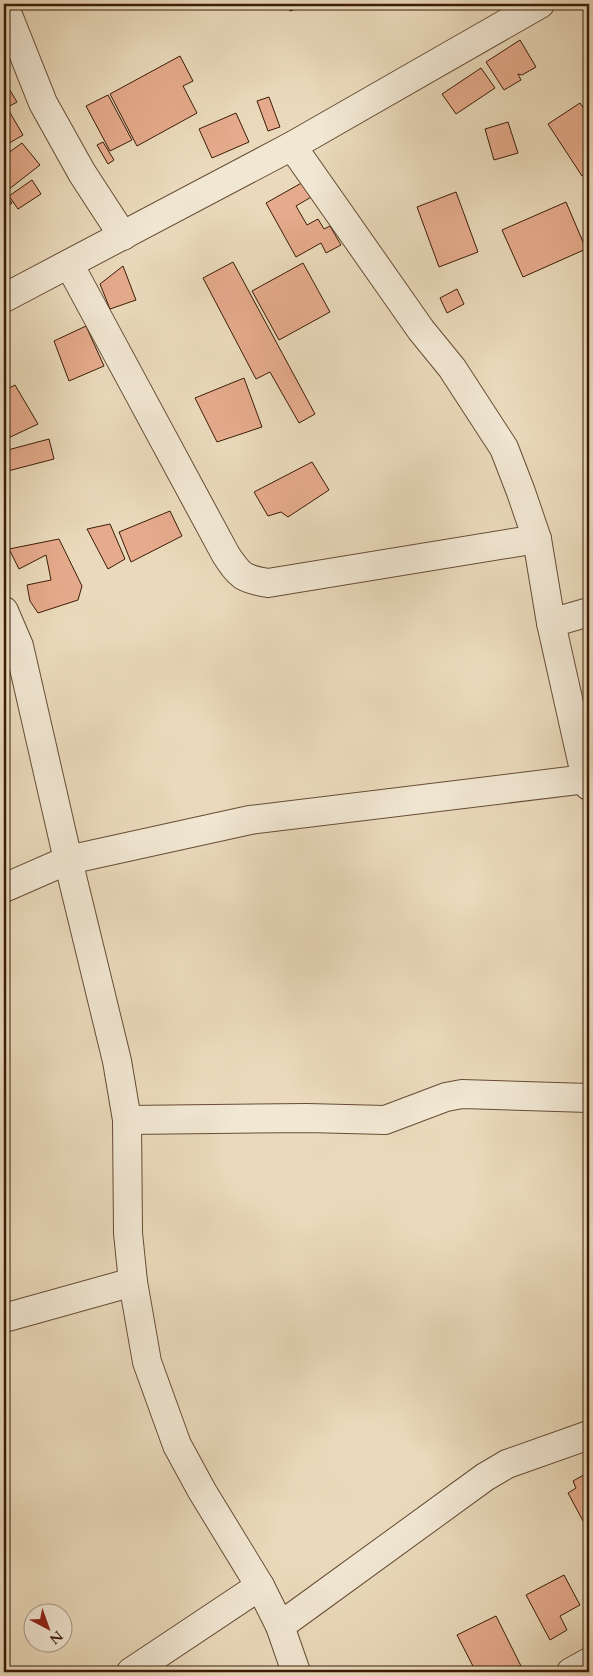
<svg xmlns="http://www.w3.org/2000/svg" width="593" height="1676" font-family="Cardo,serif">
<rect width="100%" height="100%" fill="#eadabb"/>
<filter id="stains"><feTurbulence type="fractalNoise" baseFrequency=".004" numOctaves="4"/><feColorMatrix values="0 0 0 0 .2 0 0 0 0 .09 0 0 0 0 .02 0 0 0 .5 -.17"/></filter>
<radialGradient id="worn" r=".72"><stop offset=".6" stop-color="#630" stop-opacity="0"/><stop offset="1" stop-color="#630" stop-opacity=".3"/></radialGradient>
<!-- building -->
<g fill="#e5ab8c" stroke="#3b1c08">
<path d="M288,4H311L290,11Z"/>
<path d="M520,40L536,67L522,75L518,74L521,80L504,90L486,62Z"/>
<path d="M180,56L193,81L183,86L197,113L137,146L110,94Z"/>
<path d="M481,68L495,88L456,114L442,94Z"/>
<path d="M4,87H8L17,102L4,109Z"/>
<path d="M108,95L132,140L110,151L86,106Z"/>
<path d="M269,97L280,127L268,131L257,101Z"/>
<path d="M580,103L589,116V171L582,176L548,124Z"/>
<path d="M9,111L23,135L6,145L4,142V114Z"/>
<path d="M236,113L249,142L212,158L199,129Z"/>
<path d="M508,122L518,153L494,160L485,129Z"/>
<path d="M103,142L114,160L108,164L97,145Z"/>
<path d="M22,143L40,165L4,193L12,203L4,210V156Z"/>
<path d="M32,180L41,194L18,209L9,196Z"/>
<path d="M305,181L313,196L296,206L307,225L318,219L324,229L330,226L341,245L326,253L321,243L296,257L266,203Z"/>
<path d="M456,192L478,252L439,267L417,207Z"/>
<path d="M566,202L586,249L523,277L502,230Z"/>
<path d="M233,262L315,414L299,423L270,372L256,379L203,278Z"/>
<path d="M303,263L330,312L279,340L252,291Z"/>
<path d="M123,266L136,300L110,309L100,284Z"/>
<path d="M457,289L464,304L447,313L440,298Z"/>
<path d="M86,326L104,366L69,381L54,341Z"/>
<path d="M244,378L262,427L217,442L195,398Z"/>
<path d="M15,385L38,424L4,440V391Z"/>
<path d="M49,439L54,459L4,472V451Z"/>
<path d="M312,462L329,490L288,517L281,512L268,516L254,492Z"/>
<path d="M170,511L182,536L131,562L119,532Z"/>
<path d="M110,524L125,559L108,569L87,529Z"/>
<path d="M59,539L82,586L78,600L38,613L30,601L27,585L51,580L46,555L19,569L9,549Z"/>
<path d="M589,1472V1532L568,1493L576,1488L573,1481Z"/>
<path d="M564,1575L580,1605L560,1616L567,1630L550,1640L526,1595Z"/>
<path d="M496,1616L524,1672H476L457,1635Z"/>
</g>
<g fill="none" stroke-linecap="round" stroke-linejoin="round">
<!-- minor casing -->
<g stroke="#674c35" stroke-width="30">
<g id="minor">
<path d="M4,5L43,103L82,173L123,236"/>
<path d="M292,146L421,330L452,368L504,448L521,492L537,539L551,623L586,779L589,786"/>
<path d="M69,264L226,555C240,576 243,579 268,583L537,539"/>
<path d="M4,298L292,146L540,4"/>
<path d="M4,611L19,646L68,860L117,1061L127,1120L128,1233L133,1282L147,1362L177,1445L202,1491L260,1586L280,1626L296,1672"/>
<path d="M551,623L589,612"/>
<path d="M4,888L68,860L250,820L586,779"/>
<path d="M127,1120L307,1118L385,1120L446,1097L462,1094L589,1098"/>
<path d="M4,1318L133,1282"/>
<path d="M280,1626L485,1477L507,1464L589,1435"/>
<path d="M131,1672L260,1586"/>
<path d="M571,1672L589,1662"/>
</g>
</g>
<!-- minor -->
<use href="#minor" stroke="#f1e7d3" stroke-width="28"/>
</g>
<!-- margin -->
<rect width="593" height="1676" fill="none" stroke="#eadabb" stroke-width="20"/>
<rect x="5" y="5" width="583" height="1666" fill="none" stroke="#3b1c08" stroke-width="2.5"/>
<rect x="10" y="10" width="573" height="1656" fill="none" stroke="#3b1c08"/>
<!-- north arrow -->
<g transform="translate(48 1628) rotate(139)"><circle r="24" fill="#f1e7d3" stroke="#a89682"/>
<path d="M0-4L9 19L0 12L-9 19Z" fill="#8f2418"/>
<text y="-8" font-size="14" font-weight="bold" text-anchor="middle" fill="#3b1c08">N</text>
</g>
<rect width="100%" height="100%" filter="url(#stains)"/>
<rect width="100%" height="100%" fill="url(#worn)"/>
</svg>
